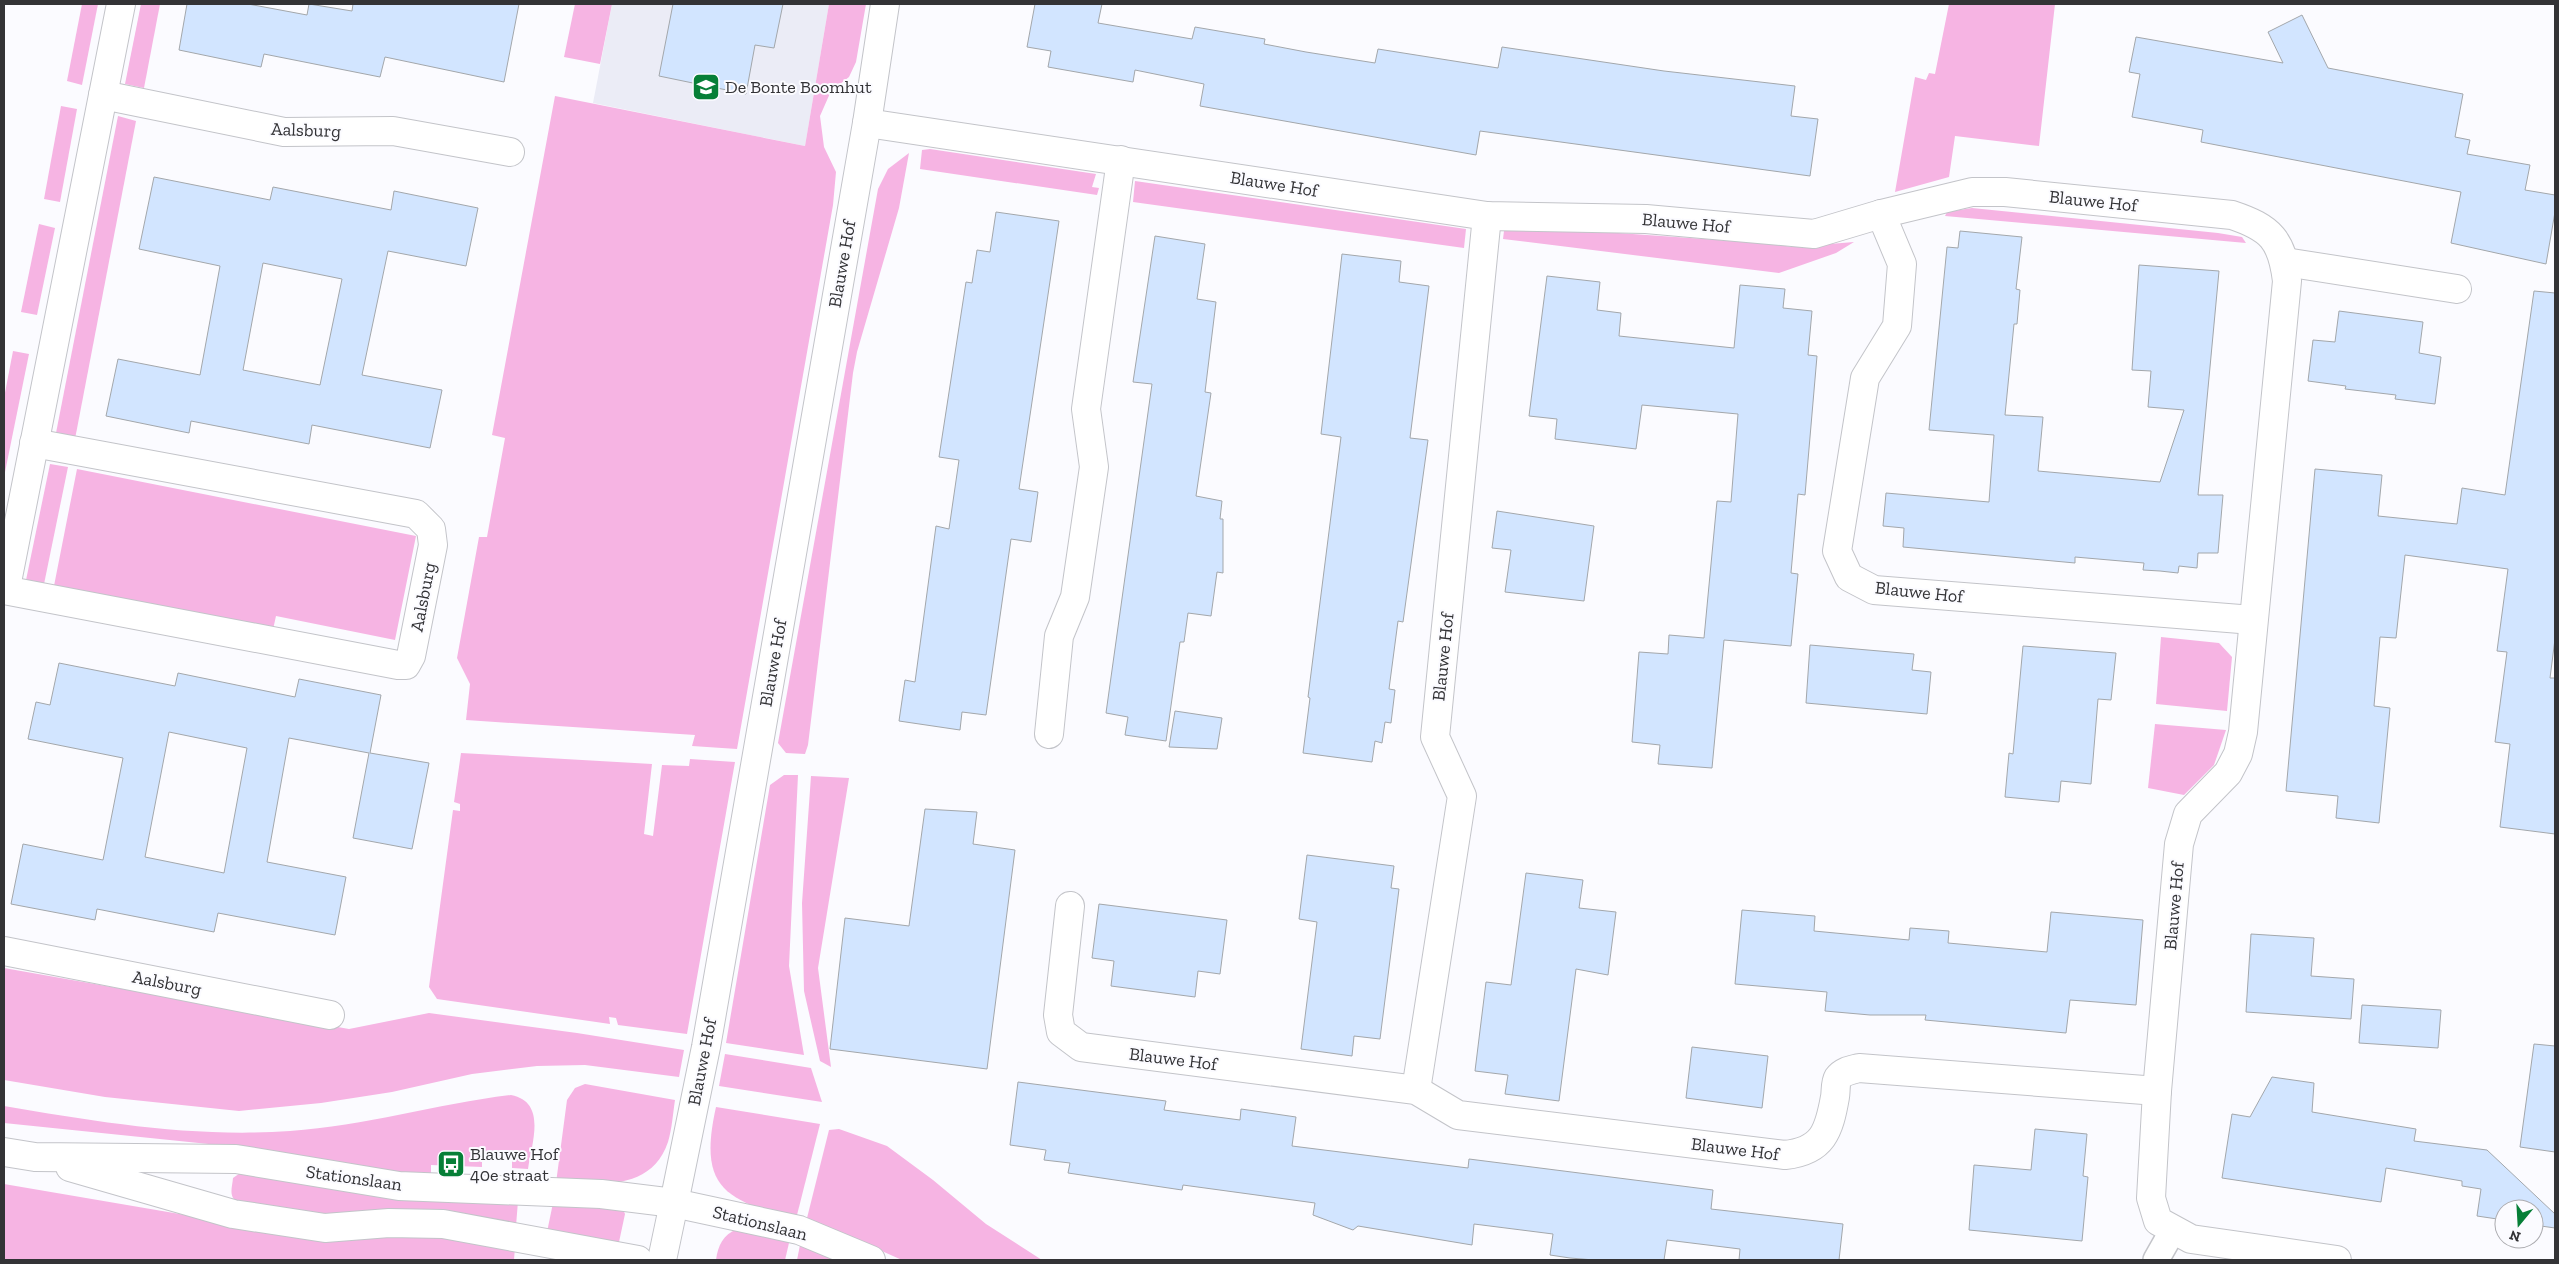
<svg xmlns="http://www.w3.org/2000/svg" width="2559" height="1264" font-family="'Zilla Slab',serif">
<rect width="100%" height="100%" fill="#fbfbff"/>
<!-- built -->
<path fill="#ebecf6" d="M612,4H829L805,146L593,103Z"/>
<!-- green -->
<g fill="#f6b4e3">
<path d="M82,4H98L82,85L67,81Z"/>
<path d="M141,4H160L144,88L125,84Z"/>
<path d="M575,4H612L600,64L564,57Z"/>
<path d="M829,4H866L856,62L849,77L831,91L820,116L824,147L836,172L833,205L737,749L692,746L695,735L466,720L470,684L457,658L479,537H487L505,438L492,435L555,96L805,146Z"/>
<path d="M1949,4H2055L2039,146L1955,136L1949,177L1895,192L1915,77L1926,80L1929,73L1935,74Z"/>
<path d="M61,106L77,109L60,202L44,199Z"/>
<path d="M118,116L136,121L75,439L56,433Z"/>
<path d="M930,149L1096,174L1092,187L1099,188L1097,195L920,169L922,150Z"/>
<path d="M909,153L899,208L857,352L853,373L808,745L805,754L786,753L778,743L878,189L888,169Z"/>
<path d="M1135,181L1466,229L1464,248L1133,202Z"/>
<path d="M1972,208L2218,233L2242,237L2246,243L1945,216L1947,212Z"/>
<path d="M39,224L55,228L37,315L21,312Z"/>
<path d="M1546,228L1762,243L1793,247L1854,242L1836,253L1779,273L1503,239L1504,231Z"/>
<path d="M13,351L29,354L4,477V398Z"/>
<path d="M50,464L68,467L43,589L25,585Z"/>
<path d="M77,469L416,536L395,640L276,616L272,634L53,591Z"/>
<path d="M2161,637L2219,643L2232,657L2227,711L2156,704Z"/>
<path d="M2155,724L2226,730L2214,765L2184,795L2148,788Z"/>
<path d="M461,753L652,764L644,834L653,836L662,765L689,766L690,759L735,762L687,1034L618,1025L616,1018L609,1017L610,1024L437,999L429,987L453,810L460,811V804L454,802Z"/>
<path d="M784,775H798L789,966L804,1055L726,1043L770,785Z"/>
<path d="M811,776L849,778L818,968L831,1067L820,1061L804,991L802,903Z"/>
<path d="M4,968L349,1029L429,1013L577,1033L684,1050L679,1077L585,1065L537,1066L472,1074L392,1092L321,1103L239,1111L105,1097L4,1080Z"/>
<path d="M725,1054L811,1068L822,1102L719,1086Z"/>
<path d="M585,1084L675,1100C673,1113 672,1129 668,1142C651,1192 598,1184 556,1183L567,1100L575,1088Z"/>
<path d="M511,1095C547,1102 532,1142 528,1169L512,1168V1156H482V1167L431,1165V1178L228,1146L4,1123V1106C98,1122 194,1138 290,1131C365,1126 437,1104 511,1095Z"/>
<path d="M716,1107L820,1124L796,1219C724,1200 698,1187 716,1107Z"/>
<path d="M839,1129L887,1146L933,1180L986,1224L1042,1260H902L857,1240L806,1222L829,1130Z"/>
<path d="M243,1171L518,1201L516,1226L330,1216L239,1203C228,1197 232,1189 233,1178Z"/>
<path d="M4,1184L209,1219L363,1238L440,1235L515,1247L514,1260H4Z"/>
<path d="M553,1203L622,1207L625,1214L619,1242L613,1244L547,1232Z"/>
<path d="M737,1229L782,1238L789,1243L785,1260H716C718,1245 723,1235 737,1229Z"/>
<path d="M800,1245L840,1260H797Z"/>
</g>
<!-- building -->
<g fill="#d2e5ff" stroke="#a3a7ab" fill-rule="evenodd">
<path d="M187,4H248L307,15L309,4L352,11L353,4H519L504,82L385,57L380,77L264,54L261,67L179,50Z"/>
<path d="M673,4H783L774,48L755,45L746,94L659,76Z"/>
<path d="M1035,4H1102L1098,23L1192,39L1195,27L1265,39L1264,44L1306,52L1375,63L1378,49L1498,68L1502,47L1664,71L1795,86L1791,116L1818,119L1810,176L1480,131L1476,155L1200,106L1204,84L1135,70L1133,82L1048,67L1051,51L1027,47Z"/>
<path d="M2302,15L2328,68L2463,94L2455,137L2470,140L2467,154L2530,165L2525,190L2555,195V212L2546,264L2451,243L2461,192L2201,142L2203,130L2132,117L2140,74L2129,72L2136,37L2283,63L2268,32Z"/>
<path d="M154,177L270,200L273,187L391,210L394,191L478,208L466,266L388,251L362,375L442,390L430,448L312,425L309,444L191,421L189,433L106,416L118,359L200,375L220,266L139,249ZM263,263L342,279L320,385L243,370Z"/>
<path d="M996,212L1059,221L1019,489L1038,492L1031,542L1011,539L986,715L962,712L960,730L899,721L905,680L915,682L936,526L949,529L959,460L939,457L966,282L972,283L977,250L990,252Z"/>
<path d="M1960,231L2022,237L2016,289L2020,290L2017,324H2014L2005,415L2043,417L2038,471L2160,482L2184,410L2148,407L2151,371L2132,370L2139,265L2219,271L2198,495H2223L2218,553H2198L2197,568L2179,566L2178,573L2160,571L2143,570L2144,563L2075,557V563L1903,547L1904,528L1883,526L1886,493L1989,502L1994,435L1929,430L1947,247L1958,248Z"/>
<path d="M1155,236L1205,244L1197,299L1216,302L1205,392L1211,393L1196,496L1222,501L1220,519H1223V573L1217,572L1211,616L1188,613L1184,642H1180L1166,741L1125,735L1128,717L1106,713L1152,384L1133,382Z"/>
<path d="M1342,254L1401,261L1399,282L1429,286L1410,438L1428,440L1403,622L1398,621L1389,689L1395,690L1391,723L1385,722L1382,743L1375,741L1372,762L1303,753L1310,698L1308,697L1341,437L1321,434Z"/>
<path d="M1547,276L1600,282L1597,310L1621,313L1619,336L1734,348L1740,285L1785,289L1783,308L1812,311L1808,355L1817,356L1805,495L1798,494L1791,573L1798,574L1791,646L1724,640L1712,768L1658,764L1660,745L1632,742L1639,652L1668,654L1669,635L1704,638L1717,501L1731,502L1738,414L1642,405L1636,449L1555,439L1557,419L1529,416Z"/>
<path d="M2534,291L2555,293V639L2550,678H2555V834L2500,827L2510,744L2495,742L2507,652L2497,651L2508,569L2405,555L2396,638L2380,637L2374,706L2390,708L2379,823L2336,818L2338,796L2286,791L2315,469L2382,475L2378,516L2457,524L2462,488L2505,495Z"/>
<path d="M2339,311L2423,322L2419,353L2441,357L2435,404L2395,399L2396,395L2345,389L2346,386L2308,381L2313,340L2335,342Z"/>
<path d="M1497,511L1594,526L1584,601L1505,592L1511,550L1492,548Z"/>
<path d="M1810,645L1914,654L1912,670L1931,672L1927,714L1806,703Z"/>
<path d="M2023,646L2116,653L2111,700L2098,699L2091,784L2061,781L2059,802L2005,797L2009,753L2013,754Z"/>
<path d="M59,663L175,686L178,673L295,697L299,679L381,695L370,753L429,763L412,849L353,838L369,753L289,738L267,862L346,877L335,935L218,913L214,932L97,909L95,920L11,904L23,844L103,860L123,758L28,739L36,702L50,705ZM169,732L247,748L224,873L145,857Z"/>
<path d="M1175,711L1222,718L1217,749L1169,747Z"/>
<path d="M925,809L977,812L973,844L1015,850L987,1069L830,1049L845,918L909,926Z"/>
<path d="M1307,855L1394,866L1391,888L1399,889L1380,1039L1354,1036L1352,1056L1301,1049L1317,922L1299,919Z"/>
<path d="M1526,873L1583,880L1579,908L1616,912L1608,975L1576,969L1559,1101L1505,1094L1508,1075L1475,1071L1486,982L1511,985Z"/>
<path d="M1099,904L1227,920L1220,974L1198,971L1195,997L1111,986L1114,961L1092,958Z"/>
<path d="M1742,910L1815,916L1814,931L1909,940L1910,928L1949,931L1948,943L2047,952L2051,912L2143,920L2136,1005L2070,1000L2066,1033L1925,1020L1926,1015H1870L1825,1011L1827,992L1735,984Z"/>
<path d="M2251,934L2314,938L2311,976L2354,979L2351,1019L2246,1012Z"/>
<path d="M2362,1005L2441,1010L2438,1048L2359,1043Z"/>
<path d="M2534,1044L2555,1046V1152L2520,1147Z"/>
<path d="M1692,1047L1768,1056L1762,1108L1686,1098Z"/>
<path d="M2272,1077L2314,1083L2312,1112L2416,1129L2414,1141L2487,1150L2555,1214V1228L2534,1225V1209H2504V1220L2477,1216L2481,1189L2462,1186V1181L2386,1168L2381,1202L2222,1178L2232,1114L2250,1117Z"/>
<path d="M1018,1082L1166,1101L1164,1110L1240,1120L1241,1109L1296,1117L1292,1146L1468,1168L1469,1159L1713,1190L1711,1209L1843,1224L1839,1260H1739L1740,1249L1667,1240L1664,1260H1594L1570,1258L1550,1255L1553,1234L1474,1224L1472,1245L1358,1226L1353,1230L1313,1215L1315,1203L1183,1185L1182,1190L1068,1173L1070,1163L1044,1160L1046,1150L1010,1145Z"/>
<path d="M2035,1129L2087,1134L2083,1176L2088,1177L2082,1241L1969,1230L1974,1165L2031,1170Z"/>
</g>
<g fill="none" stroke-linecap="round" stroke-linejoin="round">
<!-- service casing -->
<g stroke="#c3c4c9" stroke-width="28">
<path id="service" d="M2156,1260L2173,1230"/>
</g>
<!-- minor casing -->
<g stroke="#c3c4c9" stroke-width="30">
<g id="minor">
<path d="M103,95L284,132L393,131L510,152"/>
<path d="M867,123L1487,216L1646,219L1814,234L1881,214L1972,192H2005L2232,215C2271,228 2282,240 2287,281L2243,732L2238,754L2228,773L2188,814L2179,844L2157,1091L2151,1198L2158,1221L2191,1239L2337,1260"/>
<path d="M1881,214L1902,264L1897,326L1865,378L1837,551L1849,577L1874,590L2253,620"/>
<path d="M2285,262L2457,289"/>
<path d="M4,589L8,577L121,4"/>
<path d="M4,590L398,665H406L411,656L433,545L431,529L416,514L34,443"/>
<path d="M1049,734L1059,636L1075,597L1094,467L1086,409L1121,160"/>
<path d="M1070,906L1058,1015L1061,1032L1081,1047L1416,1090L1458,1115L1785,1155C1823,1151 1829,1131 1835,1097C1836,1092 1835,1083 1838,1078C1843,1071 1851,1070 1859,1068L2157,1091"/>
<path d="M4,951L330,1015"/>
<path d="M1416,1090L1462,796L1435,737L1487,216"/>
<path d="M674,1203L706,1047L867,123L885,4"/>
</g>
</g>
<!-- tertiary casing -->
<g stroke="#c3c4c9" stroke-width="30">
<g id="tertiary">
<path d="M4,1152L35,1157L236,1159L399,1186L601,1194L674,1203L799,1230L871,1260"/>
<path d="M70,1167L233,1214L325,1228L389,1223L443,1224L638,1260"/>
<path d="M662,1260L674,1203"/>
</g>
</g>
<!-- service -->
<use href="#service" stroke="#fff" stroke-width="25"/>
<!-- minor -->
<use href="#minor" stroke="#fff" stroke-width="28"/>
<!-- tertiary -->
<use href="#tertiary" stroke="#fff" stroke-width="28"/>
</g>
<!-- icons -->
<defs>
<g id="school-square" transform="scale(1.4375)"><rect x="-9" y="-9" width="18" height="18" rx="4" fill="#067f37" stroke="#fbfbff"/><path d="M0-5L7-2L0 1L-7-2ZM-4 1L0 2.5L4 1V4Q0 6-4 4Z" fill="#fff"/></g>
<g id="bus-square" transform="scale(1.4375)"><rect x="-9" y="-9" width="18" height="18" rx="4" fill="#067f37" stroke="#fbfbff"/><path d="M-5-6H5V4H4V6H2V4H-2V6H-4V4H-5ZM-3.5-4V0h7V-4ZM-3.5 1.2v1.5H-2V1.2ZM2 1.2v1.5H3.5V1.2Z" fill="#fff"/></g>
</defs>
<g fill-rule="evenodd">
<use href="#school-square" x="706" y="87"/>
<use href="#bus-square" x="451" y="1164"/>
</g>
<g text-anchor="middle" stroke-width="4" stroke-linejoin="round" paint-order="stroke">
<!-- poi labels -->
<g font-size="18" fill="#333336" stroke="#fbfbff" text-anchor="start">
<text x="725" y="93">De Bonte Boomhut</text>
<text x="470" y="1160">Blauwe Hof<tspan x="470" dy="21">40e straat</tspan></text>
</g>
<!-- street labels -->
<g font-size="18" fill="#333336" stroke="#fbfbff">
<text transform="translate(306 130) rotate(2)" y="6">Aalsburg</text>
<text transform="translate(1274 184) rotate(9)" y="6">Blauwe Hof</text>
<text transform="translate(2093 201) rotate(6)" y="6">Blauwe Hof</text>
<text transform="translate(1686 223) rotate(5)" y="6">Blauwe Hof</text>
<text transform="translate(842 264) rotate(-80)" y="6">Blauwe Hof</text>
<text transform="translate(1919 592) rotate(6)" y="6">Blauwe Hof</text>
<text transform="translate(423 597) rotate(-79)" y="6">Aalsburg</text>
<text transform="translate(1443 657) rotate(-84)" y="6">Blauwe Hof</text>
<text transform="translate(773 663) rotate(-80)" y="6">Blauwe Hof</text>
<text transform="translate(2174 906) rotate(-85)" y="6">Blauwe Hof</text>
<text transform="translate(167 983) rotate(11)" y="6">Aalsburg</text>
<text transform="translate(1173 1059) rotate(7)" y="6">Blauwe Hof</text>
<text transform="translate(702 1062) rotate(-79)" y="6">Blauwe Hof</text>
<text transform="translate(1735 1149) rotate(7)" y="6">Blauwe Hof</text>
<text transform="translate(354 1178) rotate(8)" y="6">Stationslaan</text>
<text transform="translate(760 1223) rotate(14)" y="6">Stationslaan</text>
</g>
</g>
<!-- border -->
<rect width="2559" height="1264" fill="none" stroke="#333336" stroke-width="10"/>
<!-- north arrow -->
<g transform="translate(2519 1224) rotate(198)"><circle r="24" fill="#fbfbff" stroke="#ababaf"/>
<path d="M0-4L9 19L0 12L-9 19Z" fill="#067f37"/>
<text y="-8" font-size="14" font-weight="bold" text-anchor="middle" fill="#333336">N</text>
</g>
</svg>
